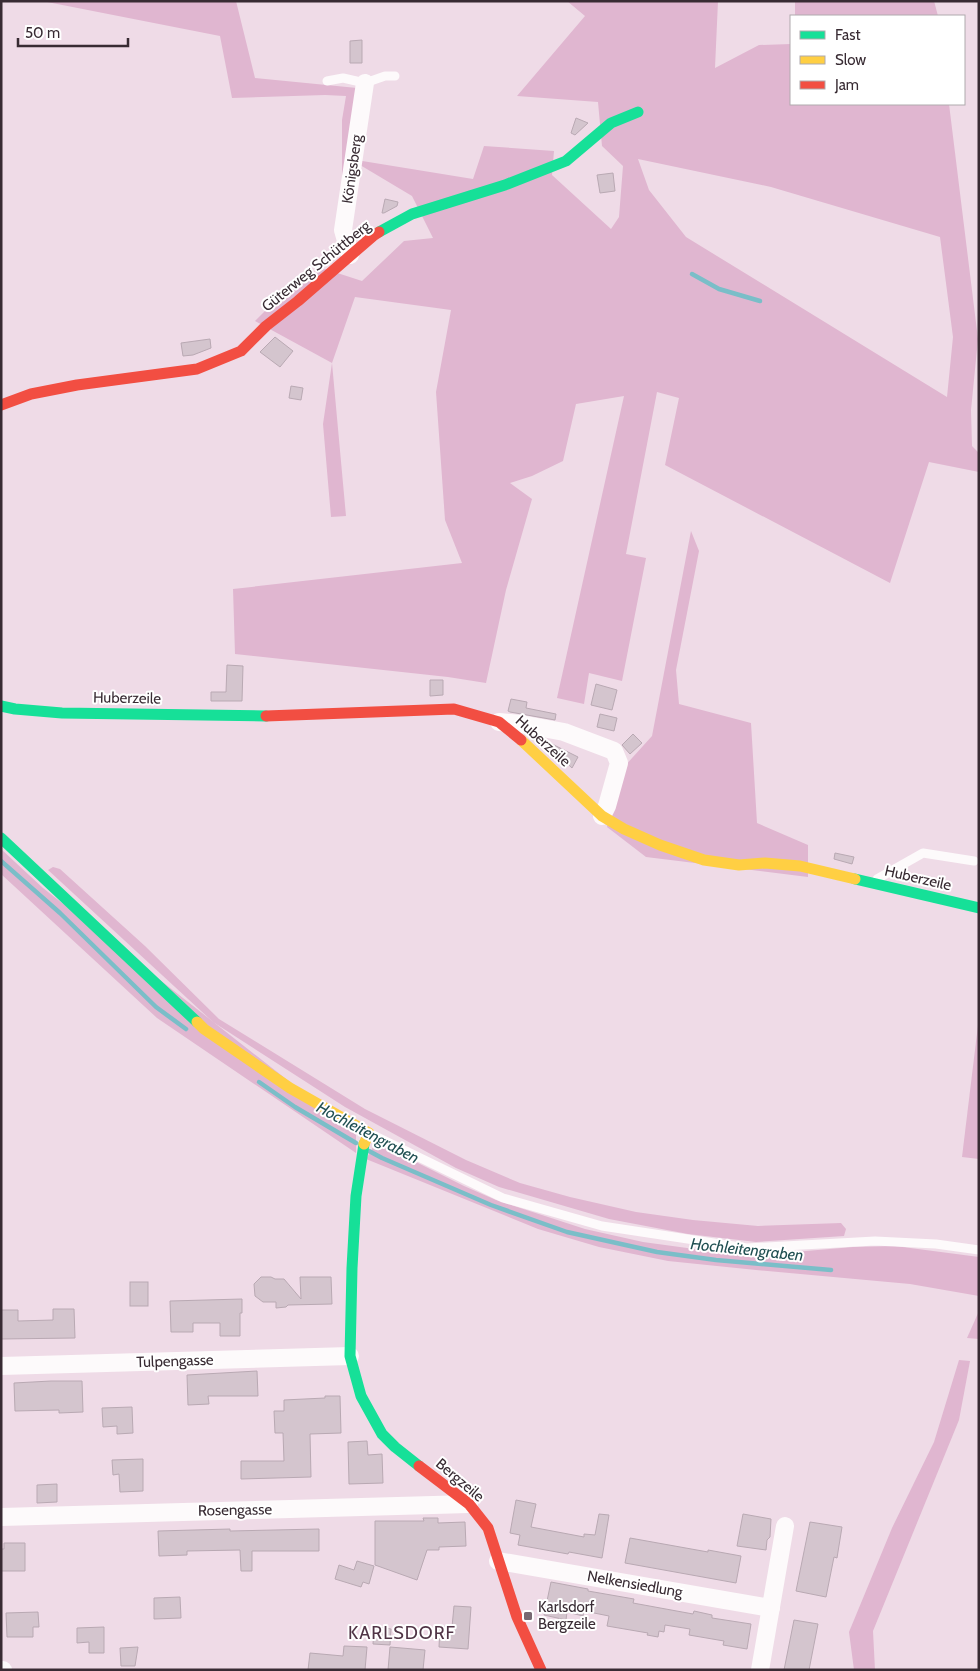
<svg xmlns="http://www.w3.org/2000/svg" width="980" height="1671" font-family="Cabin,sans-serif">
<rect width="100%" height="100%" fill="#efdbe7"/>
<!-- green -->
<g fill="#e0b6d0" fill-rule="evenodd">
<path d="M42,1H236L255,78L357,88L350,159L473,179L484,146L554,151L552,175L611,229L619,217L623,166L602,146L598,102L517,96L585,16L567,1H718L715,68L759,45L791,44V104H949L978,339L971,410L972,446L979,453V472L929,462L890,583L665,465L679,398L657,392L626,554L646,558L622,681L589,673L584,704L557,698L624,396L576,404L563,461L532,476L510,483L532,499L506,590L486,683L448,677L235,654L233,589L462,563L445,520L436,392L451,310L355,297L332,363L346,516L331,517L323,424L332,363L255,321L301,275L325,269L362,281L404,241L433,238L412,196L350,159L342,195V120L346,96L325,95L232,98L220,36ZM638,159L771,187L940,237L953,337L947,397L686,237L649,190Z"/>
<path d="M795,1H934L938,16H795Z"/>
<path d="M691,531L699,551L676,670L679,704L751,723L757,823L808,845V877L646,857L607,827L623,768L652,736Z"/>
<path d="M1,849L43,888L356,1134V1153L157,1018L1,874Z"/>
<path d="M53,867L60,869L145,946L219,1019L365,1109L466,1160L520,1183L570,1197L636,1212L693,1220L758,1226L841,1223L846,1229L844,1236L756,1242L688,1234L609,1219L499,1187L456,1168L345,1107L213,1022L48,870Z"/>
<path d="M979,1017V1159L962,1157Z"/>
<path d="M375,1144L382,1145L464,1186L496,1200L585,1229L643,1242L746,1256L853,1247L895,1246L979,1257V1296L910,1284L756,1270L668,1261L599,1247L538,1229L366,1159Z"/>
<path d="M979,1311V1339L967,1338Z"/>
<path d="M959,1360L970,1361L959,1420L873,1631L875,1670H854L849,1632L892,1528L934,1442Z"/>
</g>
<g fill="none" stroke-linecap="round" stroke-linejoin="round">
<!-- stream -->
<g stroke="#7abec8" stroke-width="4.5">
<path d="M692,274L719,289L760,301"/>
<path d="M1,861L60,913L156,1007L186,1029"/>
<path d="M259,1082L295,1107L356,1143"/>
<path d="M369,1151L382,1158L491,1205L567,1232L657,1252L716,1260L831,1270"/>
</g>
</g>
<!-- building -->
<g fill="#d4c5ce" stroke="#b9a9b3">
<path d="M362,40V63H350V41Z"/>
<path d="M576,118L588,123L575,135L571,133Z"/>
<path d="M613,173L615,191L600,193L597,175Z"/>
<path d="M385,199L398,202L397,206L384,213H382Z"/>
<path d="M275,337L293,351L280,367L260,352Z"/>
<path d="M210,339L211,348L193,355L183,356L181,343Z"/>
<path d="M291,386L303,388L301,400L289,398Z"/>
<path d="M227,665L243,666L242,701H211V692H226Z"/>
<path d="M430,680H443V695L430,696Z"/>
<path d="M596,684L617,690L612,710L591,705Z"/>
<path d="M511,699L527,702L526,708L556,714L555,720L510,712L508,711Z"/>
<path d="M600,714L617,718L614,731L597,727Z"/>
<path d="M633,734L642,743L630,754L622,745Z"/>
<path d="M546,741L578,757L572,768L545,743Z"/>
<path d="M835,853L854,857L852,864L834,859Z"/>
<path d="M261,1277H271L275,1279H284L301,1299L300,1277H331L332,1304L288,1305L286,1307L276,1308V1302H263L255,1296L254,1284Z"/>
<rect x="130" y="1282" width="18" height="24"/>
<path d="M242,1299V1313H240V1336H220V1323H193V1332H171L170,1301Z"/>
<path d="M53,1309H74L75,1338L1,1339V1310H18V1321L53,1320Z"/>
<path d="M257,1371L258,1396H208L209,1404L188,1405L187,1375Z"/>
<path d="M51,1381H82L83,1412L59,1413V1410L15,1411L14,1383Z"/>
<path d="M325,1396H340L341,1433L310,1434L311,1477L241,1479V1461H284L283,1433H275L274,1411H284V1400L325,1398Z"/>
<path d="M132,1407L133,1433L117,1434V1426L103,1427L102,1408Z"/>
<path d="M367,1441L368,1455L382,1454L383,1483L349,1484L348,1442Z"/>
<path d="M143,1459V1491L120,1492L119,1474L113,1475L112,1460Z"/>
<path d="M57,1484V1502L37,1503V1485Z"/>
<path d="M516,1500L536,1504L531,1527L584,1537V1534L595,1535L599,1514L609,1515L602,1558L569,1552L568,1554L518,1545L520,1535L510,1533Z"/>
<path d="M743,1514L771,1519L770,1537L767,1540L766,1550L737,1546Z"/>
<path d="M423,1518H438V1523L465,1522L466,1546L439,1547V1550H427L417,1580L375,1565V1521H424Z"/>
<path d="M810,1522L842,1527L837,1558L834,1557L826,1597L796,1591Z"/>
<path d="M230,1529V1531L319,1529V1551H252V1571H241L240,1550L187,1551V1555L159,1556L158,1531Z"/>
<path d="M630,1538L708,1552V1550L741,1556L736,1583L625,1563Z"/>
<path d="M4,1543H25V1571H1V1549H4Z"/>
<path d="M357,1561L374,1566L369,1584L363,1582L361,1587L335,1579L339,1565L354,1570Z"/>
<path d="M551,1582L588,1589V1591L634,1599L633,1603L693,1614L694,1611L712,1615V1618L751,1624L747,1649L723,1645L724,1641L689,1635L690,1629L665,1625L664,1632L659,1631L658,1637L647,1635L648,1633L607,1626L609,1616L584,1611L583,1616L567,1612L566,1620L544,1615Z"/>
<path d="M180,1597L181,1618L154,1619V1598Z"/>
<path d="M454,1606L471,1607L468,1649L439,1647L440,1626L452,1627Z"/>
<path d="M38,1612L39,1627H33V1637H7L6,1613Z"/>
<path d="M794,1620L818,1624L809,1670H784Z"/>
<path d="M374,1626L391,1629L390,1645L373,1644Z"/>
<path d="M104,1627V1653H89V1642L77,1643V1628Z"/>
<path d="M344,1646L367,1647L365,1670H308L310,1653L343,1656Z"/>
<path d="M138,1647L135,1666H121L120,1648Z"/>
<path d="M390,1647L425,1650L423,1670H388Z"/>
</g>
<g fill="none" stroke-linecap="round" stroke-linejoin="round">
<!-- lane -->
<g stroke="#fdfafb" stroke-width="9">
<path d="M327,81L343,78L365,83L385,76H395"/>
<path d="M877,879L923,853L974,861"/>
<path d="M369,1133L503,1198L602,1226L747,1248L875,1241L936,1244L979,1250"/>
</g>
<!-- street -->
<g stroke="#fdfafb" stroke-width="18">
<path d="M350,255L343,230L365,83"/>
<path d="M499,722L521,724L564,732L614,751L619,763L607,806L602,816"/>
<path d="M1,1366L350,1356"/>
<path d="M1,1517L469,1504"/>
<path d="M498,1561L771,1608"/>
<path d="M1,1670H3"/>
<path d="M760,1670L785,1526"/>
</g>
<!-- fast -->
<g stroke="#16e098" stroke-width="11">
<path d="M379,232L412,214L505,185L566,161L611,123L638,112"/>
<path d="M1,706L15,709L62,713L266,716"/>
<path d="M1,838L197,1022"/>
<path d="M855,879L979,908"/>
<path d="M364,1144L356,1196L352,1268L350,1356L361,1396L382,1434L395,1447L419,1466"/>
</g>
<!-- slow -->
<g stroke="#ffcf43" stroke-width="11">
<path d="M521,740L602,816L624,829L660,845L704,860L739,865L765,863L800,866L855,879"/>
<path d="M197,1022L204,1029L290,1088L369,1133L364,1144"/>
</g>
<!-- jam -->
<g stroke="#f24e42" stroke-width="11">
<path d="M1,405L31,394L77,385L197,369L241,351L266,326L298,301L373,236L379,232"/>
<path d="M266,716L454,709L499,722L521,740"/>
<path d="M419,1466L469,1504L488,1528L517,1617L541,1670"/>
</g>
</g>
<!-- markers -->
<rect fill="#786972" stroke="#fff" stroke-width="2" x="523" y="1611" width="10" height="10" rx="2.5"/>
<g text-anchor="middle" stroke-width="4" stroke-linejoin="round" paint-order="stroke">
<!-- street labels -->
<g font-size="15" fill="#382b33" stroke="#fff">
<text transform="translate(352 169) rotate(-82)" y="5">Königsberg</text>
<text transform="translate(316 266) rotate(-39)" y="5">Güterweg Schüttberg</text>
<text transform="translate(127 698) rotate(1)" y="5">Huberzeile</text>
<text transform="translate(543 741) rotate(42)" y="5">Huberzeile</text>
<text transform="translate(918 878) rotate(13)" y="5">Huberzeile</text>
<text transform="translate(175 1361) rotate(-2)" y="5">Tulpengasse</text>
<text transform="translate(460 1480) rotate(40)" y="5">Bergzeile</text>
<text transform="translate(235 1510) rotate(-1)" y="5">Rosengasse</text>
<text transform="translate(635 1584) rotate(10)" y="5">Nelkensiedlung</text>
</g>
<!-- poi labels -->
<g font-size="15" fill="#382b33" stroke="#fff" text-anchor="start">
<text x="538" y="1612">Karlsdorf<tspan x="538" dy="17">Bergzeile</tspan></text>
</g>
<!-- water labels -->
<g font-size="16" font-style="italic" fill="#204f52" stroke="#fff">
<text transform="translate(368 1132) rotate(28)" y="6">Hochleitengraben</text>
<text transform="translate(747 1249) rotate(6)" y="6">Hochleitengraben</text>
</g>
<!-- quarter labels -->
<g font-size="18" letter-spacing="1" fill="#503446" stroke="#fff">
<text x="402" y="1639">KARLSDORF</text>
</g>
</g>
<!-- border -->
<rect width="980" height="1671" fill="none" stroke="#382b33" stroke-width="5"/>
<!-- legend -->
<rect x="790" y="15" width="175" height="90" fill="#ffffff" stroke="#afaaad"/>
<rect x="800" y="31" width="25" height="8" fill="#16e098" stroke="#afaaad"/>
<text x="835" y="40" font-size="15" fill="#382b33">Fast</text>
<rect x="800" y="56" width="25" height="8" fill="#ffcf43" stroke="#afaaad"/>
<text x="835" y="65" font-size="15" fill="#382b33">Slow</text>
<rect x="800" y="81" width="25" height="8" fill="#f24e42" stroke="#afaaad"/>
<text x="835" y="90" font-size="15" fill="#382b33">Jam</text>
<!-- scale -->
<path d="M18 38v8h110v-8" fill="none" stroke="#382b33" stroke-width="2.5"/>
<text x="25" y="38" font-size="15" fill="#382b33" stroke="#ffffff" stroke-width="4" paint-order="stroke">50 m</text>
</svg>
